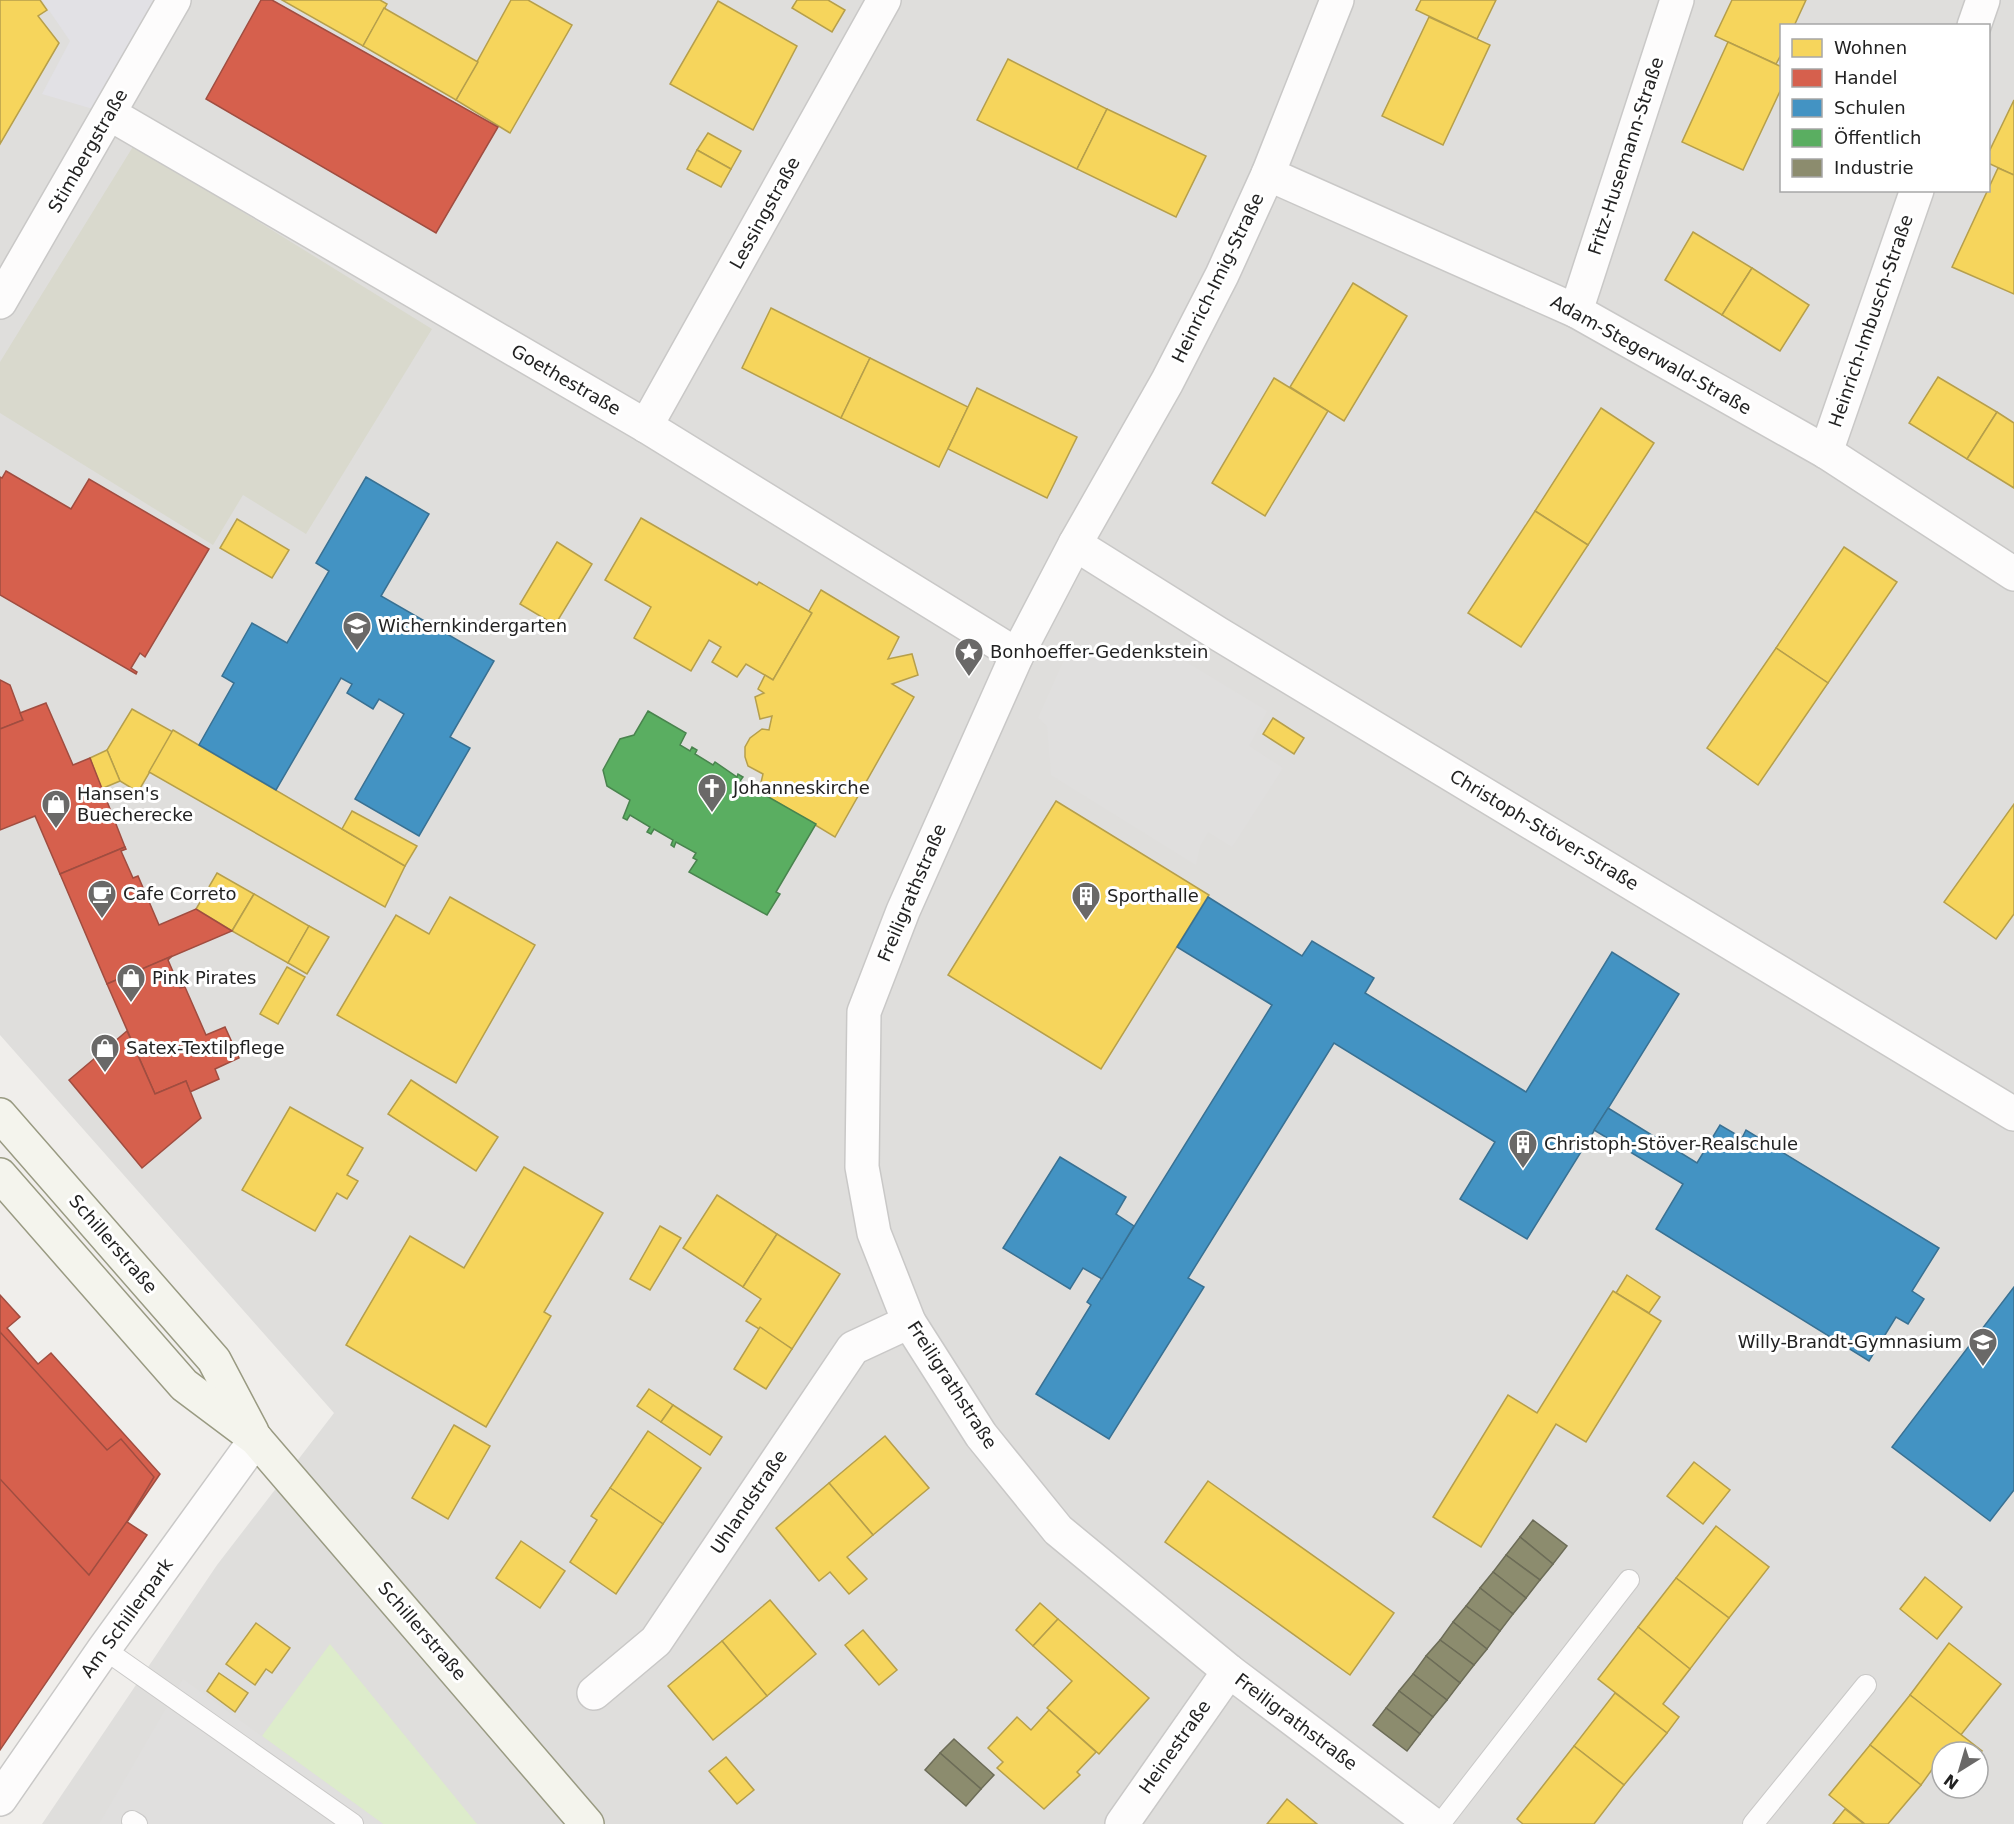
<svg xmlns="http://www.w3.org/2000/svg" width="2014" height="1824" font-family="'DejaVu Sans',sans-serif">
<rect width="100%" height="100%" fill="#f0eeeb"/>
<!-- residential -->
<path fill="#dfdedc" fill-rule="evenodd" d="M0,0H2014V1824H42L217,1565L334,1413L0,1035ZM1782,26H1988V190H1782ZM1942,1752H1978V1788H1942Z"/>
<!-- construction -->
<path fill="#d9d9cd" d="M134,145L432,329L306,534L243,495L213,545L0,413V362Z"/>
<!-- grass -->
<path fill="#ddeccb" d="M330,1644L477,1824H383L262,1736Z"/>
<!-- parking -->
<g fill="#e0dfde">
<path d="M1140,640H1150L1267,711L1249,746L1283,768L1232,847L1208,832L1200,846L1196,865L1051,775L1047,726L1038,718L1066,655Z"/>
<path d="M183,1679L383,1824H99Z"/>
</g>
<!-- plaza -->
<path fill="#e2e1e5" d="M42,0H174L110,114L42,94L70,41Z"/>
<!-- homes -->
<g fill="#f6d55c" stroke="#b69f4b" stroke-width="1.5">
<path d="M0,0H40L47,10L38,16L59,43L0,144Z"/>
<path d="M282,0H380L387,4L363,46Z"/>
<path d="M511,0H528L572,25L510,133L456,100Z"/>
<path d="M797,0H828L845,10L832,32L792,8Z"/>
<path d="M1421,0H1496L1477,39L1416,10Z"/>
<path d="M1732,0H1806L1794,26H1782V53L1776,64L1715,36Z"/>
<path d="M718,1L797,46L753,130L670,84Z"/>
<path d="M384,8L478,62L456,100L363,46Z"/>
<path d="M1429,17L1490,45L1443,145L1382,116Z"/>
<path d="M1728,42L1782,67V87L1743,170L1682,142Z"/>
<path d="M1008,59L1107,109L1077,169L977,120Z"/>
<path d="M2014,100V175L1988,163V154Z"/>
<path d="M1107,109L1206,156L1176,217L1077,169Z"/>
<path d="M708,133L741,151L731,169L697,150Z"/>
<path d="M697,150L731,169L721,187L687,169Z"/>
<path d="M1998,168L2014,175V294L1952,267Z"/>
<path d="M1693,232L1752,268L1722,315L1665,280Z"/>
<path d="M1752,268L1809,305L1780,351L1722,315Z"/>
<path d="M1353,283L1407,316L1344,421L1290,387Z"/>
<path d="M771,308L870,358L841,418L742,368Z"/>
<path d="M870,358L968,407L939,467L841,418Z"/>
<path d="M1938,377L1997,412L1967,459L1909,423Z"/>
<path d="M1274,378L1328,411L1265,516L1212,483Z"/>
<path d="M977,388L1077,437L1047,498L948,449Z"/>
<path d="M1601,408L1654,443L1588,545L1535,511Z"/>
<path d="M1997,412L2014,423V488L1967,459Z"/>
<path d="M1535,511L1588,545L1521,647L1468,613Z"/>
<path d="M641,518L757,585L759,582L812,613L773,680L746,664L737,677L712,662L721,647L709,640L691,671L634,638L651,607L605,580Z"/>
<path d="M237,519L289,550L272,578L220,548Z"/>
<path d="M557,542L592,564L555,625L520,604Z"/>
<path d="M1844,547L1897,582L1828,683L1776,648Z"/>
<path d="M821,590L899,637L888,659L912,654L918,675L892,684L914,697L835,837L759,791L763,774L748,766L745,757V747L750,738L762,729L769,730L772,716L760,719L755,697L764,693L758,689L765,675L773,680L812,613L809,611Z"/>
<path d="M1776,648L1828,683L1758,785L1707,748Z"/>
<path d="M132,709L173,732L138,792L120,781L107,750Z"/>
<path d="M1273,718L1304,738L1294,754L1263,734Z"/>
<path d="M173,730L405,866L385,907L149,772Z"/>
<path d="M107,750L120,781L101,789L90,758Z"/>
<path d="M1056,801L1209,895L1101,1069L948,975Z"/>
<path d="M2014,804V914L1996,939L1944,902Z"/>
<path d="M352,811L417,846L405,866L342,829Z"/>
<path d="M217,873L254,894L232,931L196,909Z"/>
<path d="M254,894L309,926L288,963L232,931Z"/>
<path d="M450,897L535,945L456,1083L337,1015L396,915L429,934Z"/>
<path d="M309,926L329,937L307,974L288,963Z"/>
<path d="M287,967L305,977L278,1024L260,1014Z"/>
<path d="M411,1080L498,1137L476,1171L388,1114Z"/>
<path d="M290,1107L363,1148L347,1175L358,1181L347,1199L337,1193L315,1231L242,1190Z"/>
<path d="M524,1167L603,1213L544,1312L551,1316L486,1427L346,1345L410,1236L464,1268Z"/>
<path d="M717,1195L777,1234L743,1287L683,1248Z"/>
<path d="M660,1226L681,1238L650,1290L630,1279Z"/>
<path d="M777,1234L840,1274L792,1349L746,1321L761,1299L743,1287Z"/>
<path d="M1627,1275L1660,1297L1649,1313L1616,1293Z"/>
<path d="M1613,1291L1661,1321L1586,1442L1556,1424L1481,1547L1433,1517L1508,1395L1537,1413Z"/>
<path d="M760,1327L792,1349L766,1389L734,1369Z"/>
<path d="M649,1389L673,1405L661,1422L637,1406Z"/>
<path d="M673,1405L722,1437L710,1455L661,1422Z"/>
<path d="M454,1425L490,1446L448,1519L412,1498Z"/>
<path d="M648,1431L701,1468L663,1524L610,1488Z"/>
<path d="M885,1436L929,1488L873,1535L829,1483Z"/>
<path d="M1694,1462L1730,1490L1703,1524L1667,1496Z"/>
<path d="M1208,1481L1394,1613L1350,1675L1165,1542Z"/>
<path d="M829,1483L873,1535L847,1557L867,1579L849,1594L830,1572L819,1581L776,1528Z"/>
<path d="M610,1488L663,1524L616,1594L570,1562L597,1520L591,1516Z"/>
<path d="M1716,1526L1769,1567L1729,1618L1676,1578Z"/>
<path d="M521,1541L565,1571L540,1608L496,1578Z"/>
<path d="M1925,1577L1962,1607L1937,1639L1900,1609Z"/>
<path d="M1676,1578L1729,1618L1690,1669L1638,1627Z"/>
<path d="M770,1600L816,1654L767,1696L722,1641Z"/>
<path d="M1040,1603L1058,1619L1033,1646L1016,1630Z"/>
<path d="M1058,1619L1149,1698L1099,1754L1047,1708L1072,1681L1033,1646Z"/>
<path d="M256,1623L290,1648L272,1673L266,1669L255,1685L226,1664Z"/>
<path d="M1638,1627L1690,1669L1663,1704L1679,1717L1667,1733L1598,1679Z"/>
<path d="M863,1630L897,1670L879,1685L845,1645Z"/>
<path d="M722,1641L767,1696L713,1740L668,1686Z"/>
<path d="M1949,1643L2001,1684L1960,1736L1910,1695Z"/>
<path d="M219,1673L248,1693L235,1712L207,1691Z"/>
<path d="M1615,1693L1667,1733L1624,1785L1574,1746Z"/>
<path d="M1910,1695L1982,1751L1978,1757V1752H1942V1775L1933,1768L1921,1785L1870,1745Z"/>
<path d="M1049,1710L1096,1752L1077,1772L1080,1775L1044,1809L997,1768L1003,1762L988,1748L1017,1717L1031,1730Z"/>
<path d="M1870,1745L1921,1785L1888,1824H1865L1829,1795Z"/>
<path d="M1574,1746L1624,1785L1594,1824H1523L1517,1819Z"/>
<path d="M726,1757L754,1790L737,1804L709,1771Z"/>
<path d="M1287,1799L1317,1824H1267Z"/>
<path d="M1845,1809L1864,1824H1833Z"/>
</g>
<!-- shops -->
<g fill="#d6604d" stroke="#a04d40" stroke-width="1.5">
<path d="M261,0H272L498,127L436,233L206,99Z"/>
<path d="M6,471L71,509L89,479L209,549L145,657L140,653L131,668L137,672L136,674L0,595V477L2,478Z"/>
<path d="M0,680L10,685L23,720L0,729Z"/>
<path d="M46,703L73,765L90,758L125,847L60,874L35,816L0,830V729L23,720L20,713Z"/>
<path d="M125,847L126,849L121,851L133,878L138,876L159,925L196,909L232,931L107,984L60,874Z"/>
<path d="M172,956L168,960L180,988L185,987L206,1035L225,1027L239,1058L215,1069L219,1079L190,1092L186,1081L155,1094L107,984Z"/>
<path d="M127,1031L155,1094L186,1081L201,1118L142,1168L69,1080Z"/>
<path d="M0,1295L20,1317L7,1328L38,1364L51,1353L160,1474L127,1522L147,1535L0,1750Z"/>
<path d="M0,1332L107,1450L121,1439L154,1477L128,1520L89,1575L0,1479Z"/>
</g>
<!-- schools -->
<g fill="#4393c3" stroke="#397193" stroke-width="1.5">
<path d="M366,477L429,514L381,596L494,661L450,737L470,748L419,836L355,799L404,714L379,699L373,709L347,693L352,684L341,678L276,790L199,745L234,683L222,676L252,623L287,643L329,571L316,563Z"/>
<path d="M1208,897L1302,956L1312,941L1374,978L1365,993L1526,1092L1612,952L1679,994L1527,1239L1460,1199L1495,1142L1334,1043L1188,1278L1204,1287L1109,1439L1036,1394L1091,1305L1087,1302L1272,1005L1177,947Z"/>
<path d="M1608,1108L1697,1163L1720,1125L1742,1138L1746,1130L1939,1248L1912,1291L1924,1299L1908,1324L1896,1317L1869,1361L1656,1229L1683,1184L1594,1130Z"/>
<path d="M1060,1157L1126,1197L1116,1214L1134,1226L1102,1279L1083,1268L1070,1289L1003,1248Z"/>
<path d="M2014,1287V1490L1990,1521L1892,1447Z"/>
</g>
<!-- public -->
<path fill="#5aae61" stroke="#49844e" stroke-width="1.5" d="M648,711L686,733L680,745L690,751L692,747L697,750L695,754L713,765L715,762L737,777L738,774L743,777L740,781L816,824L776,892L780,894L767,915L689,872L697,860L693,858L696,853L676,842L674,847L671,845L673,840L654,829L651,834L647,832L650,827L630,815L627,820L623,818L630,800L607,786L603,770L620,739L634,735Z"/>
<!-- industry -->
<g fill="#8c8c6e" stroke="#6c6c57" stroke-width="1.5">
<path d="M1533,1520L1567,1546L1553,1564L1520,1537Z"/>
<path d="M1520,1537L1553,1564L1540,1580L1506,1555Z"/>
<path d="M1506,1555L1540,1580L1526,1598L1493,1572Z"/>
<path d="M1493,1572L1526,1598L1513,1614L1480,1588Z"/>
<path d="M1480,1588L1513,1614L1500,1631L1466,1606Z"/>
<path d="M1466,1606L1500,1631L1487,1649L1453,1622Z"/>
<path d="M1453,1622L1487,1649L1474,1665L1440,1640Z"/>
<path d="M1440,1640L1474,1665L1460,1683L1426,1656Z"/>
<path d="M1426,1656L1460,1683L1447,1700L1413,1674Z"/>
<path d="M1413,1674L1447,1700L1433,1717L1399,1691Z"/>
<path d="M1399,1691L1433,1717L1420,1734L1386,1708Z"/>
<path d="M1386,1708L1420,1734L1407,1751L1373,1725Z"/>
<path d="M954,1739L994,1775L981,1789L940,1753Z"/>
<path d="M940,1753L981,1789L966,1806L925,1770Z"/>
</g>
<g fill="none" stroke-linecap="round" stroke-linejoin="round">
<!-- lane casing -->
<g stroke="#c9c8c7" stroke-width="22">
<g id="lane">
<path d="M104,1649L353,1824"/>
<path d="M132,1821L137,1824"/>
<path d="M1440,1824L1629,1580"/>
<path d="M1753,1824L1866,1685"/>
</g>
</g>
<!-- street casing -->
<g stroke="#c9c8c7" stroke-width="36">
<g id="street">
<path d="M1337,0L1268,174L1222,275L1167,382L1075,544L1017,655L903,911L864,1012L862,1167L874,1233L909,1322L981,1435L1058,1530L1229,1671L1432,1824"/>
<path d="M1974,26L1983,0"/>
<path d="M110,114L646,426L1017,655"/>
<path d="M1268,174L1576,311L1826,452L2014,574"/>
<path d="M0,302L174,0"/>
<path d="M1576,311L1677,0"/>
<path d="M646,426L884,0"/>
<path d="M1826,452L1917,190"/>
<path d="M1075,544L1217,633L2014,1114"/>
<path d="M594,1693L656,1641L853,1348L909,1322"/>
<path d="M0,1799L104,1649L256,1439"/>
<path d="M1122,1824L1229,1671"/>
</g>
</g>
<!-- secondary casing -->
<g stroke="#999a82" stroke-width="36">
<g id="secondary">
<path d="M0,1115L214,1360L252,1432"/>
<path d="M0,1175L184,1385L256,1439L587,1824"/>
</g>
</g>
<!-- lane -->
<use href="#lane" stroke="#fdfcfc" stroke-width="20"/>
<!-- street -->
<use href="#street" stroke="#fdfcfc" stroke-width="33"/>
<!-- secondary -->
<use href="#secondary" stroke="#f4f4ed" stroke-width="33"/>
</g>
<!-- icons -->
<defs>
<g id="school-pin" transform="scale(1.5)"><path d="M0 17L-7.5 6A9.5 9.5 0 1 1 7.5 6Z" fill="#6a6968" stroke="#fff"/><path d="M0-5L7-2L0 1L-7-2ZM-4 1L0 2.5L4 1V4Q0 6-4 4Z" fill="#fff"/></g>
<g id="sight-pin" transform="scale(1.5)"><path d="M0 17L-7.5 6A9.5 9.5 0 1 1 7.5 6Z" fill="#6a6968" stroke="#fff"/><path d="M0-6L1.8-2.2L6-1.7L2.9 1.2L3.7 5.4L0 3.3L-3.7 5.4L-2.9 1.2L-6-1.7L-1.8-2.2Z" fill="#fff"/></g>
<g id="church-pin" transform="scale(1.5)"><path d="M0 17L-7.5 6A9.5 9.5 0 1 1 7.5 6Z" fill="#6a6968" stroke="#fff"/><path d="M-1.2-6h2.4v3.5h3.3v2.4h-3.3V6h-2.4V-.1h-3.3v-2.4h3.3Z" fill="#fff"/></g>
<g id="shop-pin" transform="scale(1.5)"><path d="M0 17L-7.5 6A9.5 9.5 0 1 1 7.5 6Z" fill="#6a6968" stroke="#fff"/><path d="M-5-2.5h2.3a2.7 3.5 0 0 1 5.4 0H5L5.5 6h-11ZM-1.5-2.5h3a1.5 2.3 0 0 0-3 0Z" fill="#fff"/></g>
<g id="cafe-pin" transform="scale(1.5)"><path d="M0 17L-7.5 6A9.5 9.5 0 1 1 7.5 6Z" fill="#6a6968" stroke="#fff"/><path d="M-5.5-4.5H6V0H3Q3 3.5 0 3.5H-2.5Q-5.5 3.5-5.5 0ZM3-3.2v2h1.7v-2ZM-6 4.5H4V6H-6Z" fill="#fff"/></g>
<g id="building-pin" transform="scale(1.5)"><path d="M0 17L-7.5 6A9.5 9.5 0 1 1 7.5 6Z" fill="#6a6968" stroke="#fff"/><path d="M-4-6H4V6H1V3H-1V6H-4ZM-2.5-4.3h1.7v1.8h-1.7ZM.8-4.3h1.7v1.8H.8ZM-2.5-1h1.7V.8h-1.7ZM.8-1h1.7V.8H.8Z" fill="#fff"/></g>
</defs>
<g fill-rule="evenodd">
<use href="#school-pin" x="357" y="626"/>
<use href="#sight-pin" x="969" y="652"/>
<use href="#church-pin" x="712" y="788"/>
<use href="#shop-pin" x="56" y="804"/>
<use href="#cafe-pin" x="102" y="894"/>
<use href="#building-pin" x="1086" y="896"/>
<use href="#shop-pin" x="131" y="978"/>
<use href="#shop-pin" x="105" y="1048"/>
<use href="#building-pin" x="1523" y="1144"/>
<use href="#school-pin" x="1983" y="1342"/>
</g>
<g text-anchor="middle" stroke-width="6" stroke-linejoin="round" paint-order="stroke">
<!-- street labels -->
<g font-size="18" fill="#222" stroke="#fff">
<text transform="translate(88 151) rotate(-60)" y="6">Stimbergstraße</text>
<text transform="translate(1626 156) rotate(-72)" y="6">Fritz-Husemann-Straße</text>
<text transform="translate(765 213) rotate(-61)" y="6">Lessingstraße</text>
<text transform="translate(1218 278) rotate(-64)" y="6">Heinrich-Imig-Straße</text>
<text transform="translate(1871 321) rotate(-71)" y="6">Heinrich-Imbusch-Straße</text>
<text transform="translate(1651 355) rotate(29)" y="6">Adam-Stegerwald-Straße</text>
<text transform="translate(566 380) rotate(30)" y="6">Goethestraße</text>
<text transform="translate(1544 830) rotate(31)" y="6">Christoph-Stöver-Straße</text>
<text transform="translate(912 893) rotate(-67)" y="6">Freiligrathstraße</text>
<text transform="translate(113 1244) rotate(49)" y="6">Schillerstraße</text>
<text transform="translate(952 1385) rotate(57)" y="6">Freiligrathstraße</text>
<text transform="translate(749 1502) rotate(-56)" y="6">Uhlandstraße</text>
<text transform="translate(127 1618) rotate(-54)" y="6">Am Schillerpark</text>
<text transform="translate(422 1631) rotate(49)" y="6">Schillerstraße</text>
<text transform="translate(1296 1722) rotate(37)" y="6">Freiligrathstraße</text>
<text transform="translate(1175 1747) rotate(-55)" y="6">Heinestraße</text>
</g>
<!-- poi labels -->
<g font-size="18" fill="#222" stroke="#fff" text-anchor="start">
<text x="378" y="632">Wichernkindergarten</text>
<text x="990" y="658">Bonhoeffer-Gedenkstein</text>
<text x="733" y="794">Johanneskirche</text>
<text x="77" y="800">Hansen's<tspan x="77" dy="21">Buecherecke</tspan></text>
<text x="123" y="900">Cafe Correto</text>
<text x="1107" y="902">Sporthalle</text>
<text x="152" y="984">Pink Pirates</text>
<text x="126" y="1054">Satex-Textilpflege</text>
<text x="1544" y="1150">Christoph-Stöver-Realschule</text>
<text x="1962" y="1348" text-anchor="end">Willy-Brandt-Gymnasium</text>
</g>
</g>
<!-- legend -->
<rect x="1780" y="24" width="210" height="168" fill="#ffffff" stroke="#a7a7a7" stroke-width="1.5"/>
<rect x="1792" y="39" width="30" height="18" fill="#f6d55c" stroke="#a7a7a7" stroke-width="1.5"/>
<text x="1834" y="54" font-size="18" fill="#222222">Wohnen</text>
<rect x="1792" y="69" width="30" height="18" fill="#d6604d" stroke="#a7a7a7" stroke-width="1.5"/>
<text x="1834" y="84" font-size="18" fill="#222222">Handel</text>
<rect x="1792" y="99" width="30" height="18" fill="#4393c3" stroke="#a7a7a7" stroke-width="1.5"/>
<text x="1834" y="114" font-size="18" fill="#222222">Schulen</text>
<rect x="1792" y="129" width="30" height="18" fill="#5aae61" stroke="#a7a7a7" stroke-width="1.5"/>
<text x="1834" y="144" font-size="18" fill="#222222">Öffentlich</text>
<rect x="1792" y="159" width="30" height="18" fill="#8c8c6e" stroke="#a7a7a7" stroke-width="1.5"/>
<text x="1834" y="174" font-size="18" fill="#222222">Industrie</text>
<!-- north arrow -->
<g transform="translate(1960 1770) rotate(217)"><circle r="28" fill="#ffffff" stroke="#a7a7a7" stroke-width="1.5"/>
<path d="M0-4.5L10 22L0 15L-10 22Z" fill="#6a6968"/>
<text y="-9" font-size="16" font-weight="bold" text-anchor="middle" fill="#222222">N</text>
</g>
</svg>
